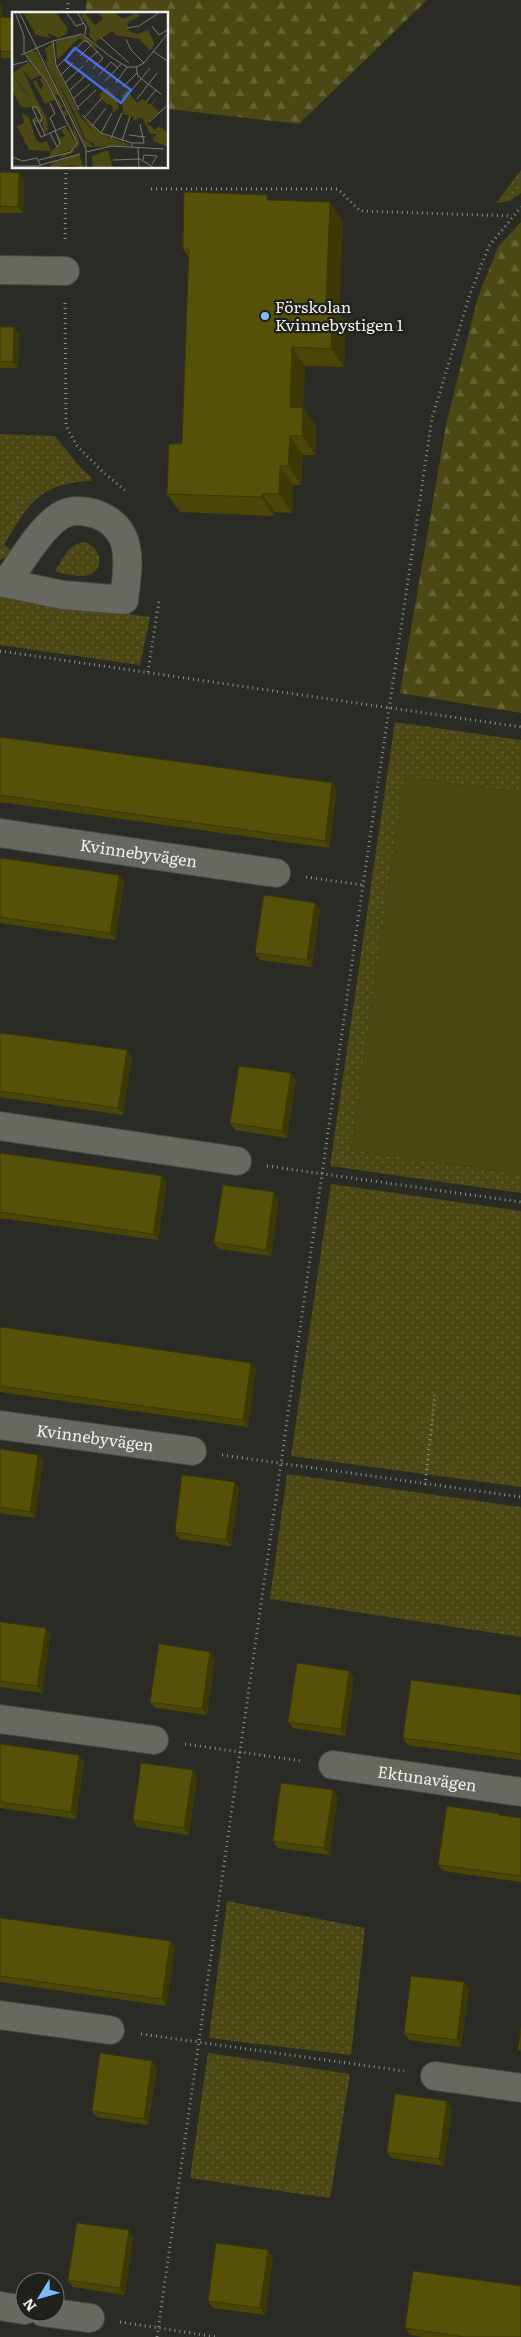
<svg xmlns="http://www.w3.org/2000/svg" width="521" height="2337" font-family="Literata,serif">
<defs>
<pattern id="grass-dots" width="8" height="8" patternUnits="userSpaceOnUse" patternTransform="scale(1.25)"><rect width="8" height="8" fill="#4b4814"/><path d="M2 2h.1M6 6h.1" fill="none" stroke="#656336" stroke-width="1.8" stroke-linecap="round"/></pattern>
<pattern id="forest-firs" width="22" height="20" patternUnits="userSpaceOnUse" patternTransform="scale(1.25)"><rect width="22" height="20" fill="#4b4814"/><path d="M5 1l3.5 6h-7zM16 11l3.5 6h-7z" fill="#656336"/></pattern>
</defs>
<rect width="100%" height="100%" fill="#2b2b25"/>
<!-- grass -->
<g fill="url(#grass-dots)">
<path d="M521,170V193L510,201L496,203Z"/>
<path d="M0,434L55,436L80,467L91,477V481C39,483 28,504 4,545L13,552L0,560Z"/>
<path d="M85,542C101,548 106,569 88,575C78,578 65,573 55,572C63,558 68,544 85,542Z"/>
<path d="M0,597L150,617L140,665L0,645Z"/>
<path d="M395,722L521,740V793L404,777L351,1150L521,1174V1193L330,1166Z"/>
<path d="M331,1184L521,1211V1487L291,1456Z"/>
<path d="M287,1474L521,1507V1637L270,1599Z"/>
<path d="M227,1901L365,1928L351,2055L209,2038Z"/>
<path d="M208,2053L350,2074L330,2198L190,2178Z"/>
</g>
<!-- forest -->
<g fill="url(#forest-firs)">
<path d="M86,0H427L299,124L168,109V14H86Z"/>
<path d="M521,222V713L400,693L446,425L478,297L498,247Z"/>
</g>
<!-- pitch -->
<path fill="#4b4814" d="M404,777L521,793V1174L351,1150Z"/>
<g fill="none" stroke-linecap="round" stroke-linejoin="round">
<!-- minor casing -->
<g stroke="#484843" stroke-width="30">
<g id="minor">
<path d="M0,270L65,271"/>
<path d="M0,582L63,595L124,600C128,566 136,529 96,514C86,511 76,509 66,513C44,521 20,564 6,583"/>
<path id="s1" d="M0,833L276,873"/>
<path d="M0,1126L237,1161"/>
<path id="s2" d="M0,1425L192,1451"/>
<path d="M0,1719L154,1740"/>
<path id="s3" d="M333,1765L521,1792"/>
<path d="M0,2015L110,2030"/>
<path d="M435,2076L521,2088"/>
<path d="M0,2306L25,2310"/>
<path d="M43,2312L90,2318"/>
</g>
</g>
<!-- path -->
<g stroke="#90908b" stroke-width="3" stroke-dasharray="1 4" stroke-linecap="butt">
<path d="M67,14L68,0"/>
<path d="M151,189H338L360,211L512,216"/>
<path d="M65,239L66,168"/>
<path d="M65,303L66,426L77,446L103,472L127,492"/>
<path d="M0,651L521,727"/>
<path d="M148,672L159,601"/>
<path d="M306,877L363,885"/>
<path d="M267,1166L521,1202"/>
<path d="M222,1455L521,1497"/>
<path d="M425,1485L435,1395"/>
<path d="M185,1744L302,1761"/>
<path d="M141,2034L404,2071"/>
<path d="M120,2322L217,2337"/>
<path d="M157,2337L363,885L432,418L470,294L489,246L521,207"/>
</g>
<!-- minor -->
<use href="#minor" stroke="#686861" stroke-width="28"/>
</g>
<!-- wall -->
<g fill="#494607">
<path d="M0,5L2,7V17L14,18V58H1V61Z"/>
<path d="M0,172L24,179L23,213H0Z"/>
<path d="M271,200L343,221L339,313L346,322L344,367L305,366L303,408L316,426L315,455H303L301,485H293L292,513L275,512L274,516L180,512L167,494L182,444L189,258L183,249Z"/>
<path d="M0,327L19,334L18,368H0Z"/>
<path d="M0,737L337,790L329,848L0,802Z"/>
<path d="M0,858L119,875L124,882L115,940L0,923Z"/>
<path d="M315,903L320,910L312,967L260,960L255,953Z"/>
<path d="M0,1033L127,1050L132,1057L123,1115L0,1097Z"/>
<path d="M291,1073L296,1080L287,1138L235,1130L230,1123Z"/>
<path d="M0,1153L162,1176L167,1182L158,1240L0,1218Z"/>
<path d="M274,1192L279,1199L271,1256L219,1249L214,1242Z"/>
<path d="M0,1327L256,1369L248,1427L0,1392Z"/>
<path d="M0,1449L43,1461L35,1518L0,1513Z"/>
<path d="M235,1482L239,1489L231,1546L179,1539L175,1532Z"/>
<path d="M0,1622L50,1635L42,1693L0,1687Z"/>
<path d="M210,1652L215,1658L207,1715L155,1708L150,1702Z"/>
<path d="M349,1671L354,1677L345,1736L293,1728L288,1722Z"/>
<path d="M521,1695V1760L407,1745L403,1738Z"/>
<path d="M0,1744L84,1762L76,1819L0,1808Z"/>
<path d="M197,1777L189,1835L137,1827L133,1820Z"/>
<path d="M338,1797L329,1855L278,1848L273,1841Z"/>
<path d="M500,1816L521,1818V1882L443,1871L438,1865Z"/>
<path d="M0,1918L170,1941L175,1948L166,2006L0,1982Z"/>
<path d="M469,1989L461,2047L409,2040L404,2033Z"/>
<path d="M152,2061L157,2068L148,2125L97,2117L92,2111Z"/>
<path d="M452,2108L444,2166L392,2158L387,2152Z"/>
<path d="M133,2237L125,2295L73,2287L68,2280Z"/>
<path d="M273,2257L265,2315L213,2308L208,2301Z"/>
<path d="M405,2328L521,2337H422L410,2335Z"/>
</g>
<!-- shaded-wall -->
<g fill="#3c3906">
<path d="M0,5L2,7V24L0,21Z"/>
<path d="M19,173L24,179L23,213L18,207Z"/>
<path d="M330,202L343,221L339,313L346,322L344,367L331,349L326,303Z"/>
<path d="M14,327L19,334L18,368L13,362Z"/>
<path d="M292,347L305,366L303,408L316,426L315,455L302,436L290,407Z"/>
<path d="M290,436L303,455L301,485L288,466Z"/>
<path d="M280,466L293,485L292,513L279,494Z"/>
<path d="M262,494L275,512L274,516L261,497Z"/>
<path d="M332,783L337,790L329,848L325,841Z"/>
<path d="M119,875L124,882L115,940L110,933Z"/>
<path d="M315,903L320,910L312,967L307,960Z"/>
<path d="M127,1050L132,1057L123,1115L118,1108Z"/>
<path d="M291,1073L296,1080L287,1138L282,1131Z"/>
<path d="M162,1176L167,1182L158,1240L153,1234Z"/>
<path d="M274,1192L279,1199L271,1256L266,1250Z"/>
<path d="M251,1363L256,1369L248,1427L243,1420Z"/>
<path d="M38,1455L43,1461L35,1518L30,1512Z"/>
<path d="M235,1482L239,1489L231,1546L226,1540Z"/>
<path d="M46,1628L50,1635L42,1693L37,1686Z"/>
<path d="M210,1652L215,1658L207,1715L202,1709Z"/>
<path d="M349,1671L354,1677L345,1736L341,1729Z"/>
<path d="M79,1755L84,1762L76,1819L71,1812Z"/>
<path d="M193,1770L197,1777L189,1835L184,1828Z"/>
<path d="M333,1790L338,1797L329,1855L324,1848Z"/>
<path d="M170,1941L175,1948L166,2006L162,1999Z"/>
<path d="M464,1982L469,1989L461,2047L457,2040Z"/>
<path d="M152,2061L157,2068L148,2125L144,2119Z"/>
<path d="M447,2101L452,2108L444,2166L439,2159Z"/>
<path d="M129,2230L133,2237L125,2295L120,2288Z"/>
<path d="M268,2250L273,2257L265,2315L260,2308Z"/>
</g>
<!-- building -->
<g fill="#555108" stroke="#3c3906">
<path d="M0,17L14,18V52L0,51Z"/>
<path d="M0,172L19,173L18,207L0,206Z"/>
<path d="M184,192L267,195V200L330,202L326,303H333L331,349L292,347L290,407L303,408L302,436H290L288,466H280L279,494H262L261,497L167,494L169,444H182L189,249H183Z"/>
<path d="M0,327H14L13,362L0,361Z"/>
<path d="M0,737L332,783L325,841L0,795Z"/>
<path d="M0,858L119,875L110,933L0,917Z"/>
<path d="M264,895L315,903L307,960L255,953Z"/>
<path d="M0,1033L127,1050L118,1108L0,1091Z"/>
<path d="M239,1066L291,1073L282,1131L230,1123Z"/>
<path d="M0,1153L162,1176L153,1234L0,1212Z"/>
<path d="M223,1185L274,1192L266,1250L214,1242Z"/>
<path d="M0,1327L251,1363L243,1420L0,1386Z"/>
<path d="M0,1449L38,1455L30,1512L0,1507Z"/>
<path d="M182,1475L235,1482L226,1540L175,1532Z"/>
<path d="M0,1622L46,1628L37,1686L0,1681Z"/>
<path d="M159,1644L210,1652L202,1709L150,1702Z"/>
<path d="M297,1663L349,1671L341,1729L288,1722Z"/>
<path d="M411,1680L521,1695V1754L403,1738Z"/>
<path d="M0,1744L79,1755L71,1812L0,1802Z"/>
<path d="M141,1763L193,1770L184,1828L133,1820Z"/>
<path d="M281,1783L333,1790L324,1848L273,1841Z"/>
<path d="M447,1806L499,1814V1815L521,1818V1876L438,1865Z"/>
<path d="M0,1918L170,1941L162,1999L0,1976Z"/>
<path d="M411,1976L464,1982L457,2040L404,2033Z"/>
<path d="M521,2027V2051L518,2050Z"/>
<path d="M100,2053L152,2061L144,2119L92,2111Z"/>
<path d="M395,2094L447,2101L439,2159L387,2152Z"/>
<path d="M77,2223L129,2230L120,2288L68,2280Z"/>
<path d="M216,2243L268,2250L260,2308L208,2301Z"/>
<path d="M413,2271L521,2286V2337H465L405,2328Z"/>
</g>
<!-- markers -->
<circle fill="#7fbdfa" stroke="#21211b" stroke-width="2" cx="265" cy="316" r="5"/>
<g text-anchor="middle" stroke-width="4.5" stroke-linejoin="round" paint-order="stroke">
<!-- poi labels -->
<g font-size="16" fill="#efefeb" stroke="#21211b" text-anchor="start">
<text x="275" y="313">Förskolan<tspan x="275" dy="18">Kvinnebystigen 1</tspan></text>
</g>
<!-- street labels -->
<g font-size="16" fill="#efefeb" stroke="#21211b">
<text dy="6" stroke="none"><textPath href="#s1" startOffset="140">Kvinnebyvägen</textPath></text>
<text dy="6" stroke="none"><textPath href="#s2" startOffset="96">Kvinnebyvägen</textPath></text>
<text dy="6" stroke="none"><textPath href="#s3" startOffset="95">Ektunavägen</textPath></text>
</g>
</g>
<!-- overview -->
<g transform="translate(12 12)">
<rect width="156" height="156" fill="#2b2b25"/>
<path d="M11,0L33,16L38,26L24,23ZM67,23L75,25L86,37L67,26L45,48L44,29ZM41,31L43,51L40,46L38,50L71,114L93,131L110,132L84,122L70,105L92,123L119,133L83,135L81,131L74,128L62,100L37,53L64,108L71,126L82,135H74L32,47L36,50L33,37ZM21,39L25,40L56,98L68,132L62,140L51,145L47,144L63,138L65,130L36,70L15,46V41ZM43,83H47L55,97L63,122L52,105L56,103L54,99H49L51,94ZM17,50L29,63L19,68L11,58L22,82L18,85L0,62ZM31,65L43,87L33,92L21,70L24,68L29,78L31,73L28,67L25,68ZM22,83L35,107L36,121L34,118L33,121L30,109L23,111L21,108L31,107L22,94ZM54,115L64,131L60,138L37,145L39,139L48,132L45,120L49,127L53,124L49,118ZM67,142L72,156L59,153L39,156V151Z" fill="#4b4814" fill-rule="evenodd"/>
<path d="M12,0H44L56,17L54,22L47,26L36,21ZM87,0H102L111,7L124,1L128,4L115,11L117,19L125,22L136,18L143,32L138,39L128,27L103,23L101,19L84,29L85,33L77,23L78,17L69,3L73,1L83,13L91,7ZM40,46L69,106L84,122L110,132L93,131L71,114L38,50ZM0,63L17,85L22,83V94L12,96L8,93L0,78ZM95,75L104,86L107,96L101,101L100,93L94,92L87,83ZM115,78L125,91L131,87L138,93L148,82L140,93L147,100L135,111L143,118L147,114L156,121V135L141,129V123L142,126L145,122H138L130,105L121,109L122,105L111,102L110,83ZM10,101L17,105L24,128L28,131L35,129L39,139L17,138L5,114L12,111ZM96,138L101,156H81L80,144Z" fill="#4b4814"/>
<path fill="none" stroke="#797974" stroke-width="1" d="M3,0L12,24V41L35,70L65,131L59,140L27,148M7,0L74,137V157M54,0L64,14L72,11M65,0L74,15L73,23M140,14L147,23L157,17M115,16L127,14L148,0M88,25L117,51M114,27L119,38L132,51M41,29L44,53L67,98M62,39L71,29H75L91,46L81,57M141,39L157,50M9,43L41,29L70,22L99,45L115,55H124L132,51L157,20M68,44L79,33M74,50L86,39M0,53L16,49M45,55L58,42M124,55L126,64L149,82M49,63L61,51M87,63L99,50L106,56M105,68L104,71L115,55M93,69L110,51M53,71L71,54M111,75L125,61M57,79L73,64M118,80L138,56M61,87L78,72M125,87L145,61M134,90L144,78M38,91L43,102L38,106L44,119M20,95L33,123M20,95H25L30,106L28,111M66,95L84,78M70,103L89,121L120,131V135M24,106L21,108L29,125L54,114M72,106L90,86M137,110L157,92M80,114L94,96M38,121L45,135L48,131L43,119M89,121L100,101M117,123L133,125M99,126L110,101M110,129L118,104M120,131H132L128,112M126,135L127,157M74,140L100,134L152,137M0,145L11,149L25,146L29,154M101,148L128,147L144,157M131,148L132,143L145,144L140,152M0,154H25L68,142"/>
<path fill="#476edc" fill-opacity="0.15" stroke="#476edc" stroke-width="2.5" d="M63,36L119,78L109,91L53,48Z"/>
<rect width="156" height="156" fill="none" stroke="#efefeb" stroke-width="2.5"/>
</g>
<!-- north arrow -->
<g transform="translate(40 2297) rotate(233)"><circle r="24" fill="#21211b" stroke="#73736e"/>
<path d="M0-4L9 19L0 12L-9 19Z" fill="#7fbdfa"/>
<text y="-8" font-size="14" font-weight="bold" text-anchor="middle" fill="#efefeb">N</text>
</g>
</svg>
